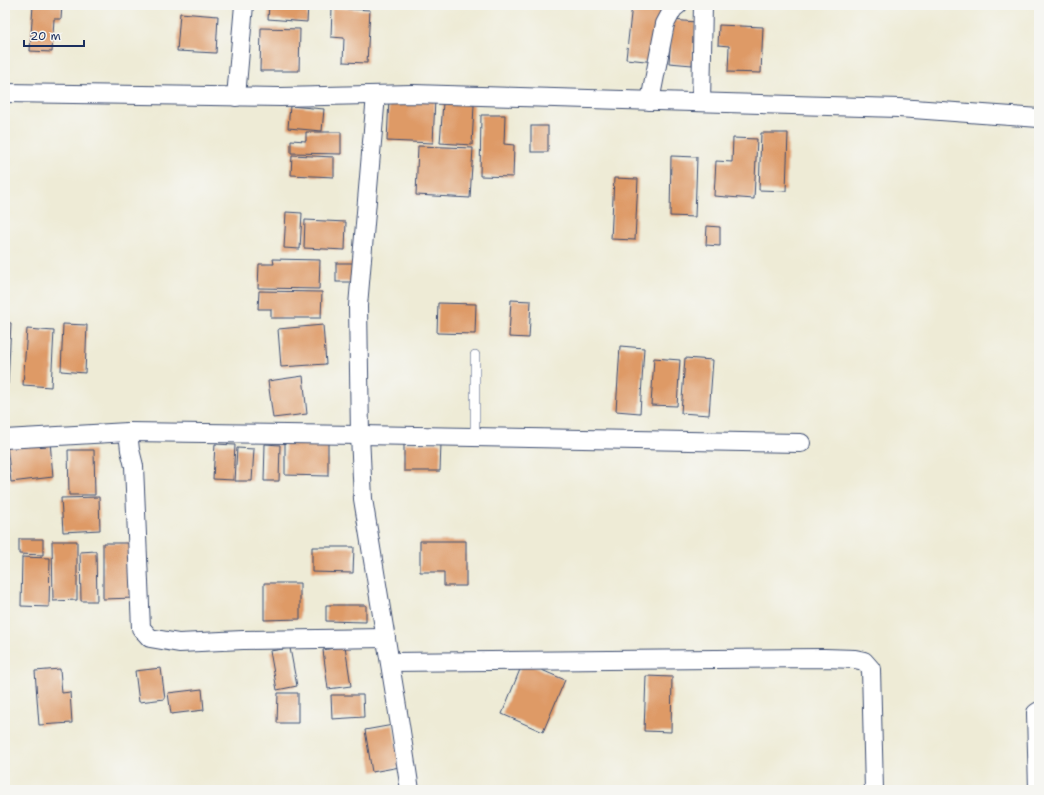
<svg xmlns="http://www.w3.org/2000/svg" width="1044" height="795" font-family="'Shantell Sans',sans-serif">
<rect width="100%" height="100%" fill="#f6f6f2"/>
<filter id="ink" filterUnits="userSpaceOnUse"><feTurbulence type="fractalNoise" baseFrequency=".025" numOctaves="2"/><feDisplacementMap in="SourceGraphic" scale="8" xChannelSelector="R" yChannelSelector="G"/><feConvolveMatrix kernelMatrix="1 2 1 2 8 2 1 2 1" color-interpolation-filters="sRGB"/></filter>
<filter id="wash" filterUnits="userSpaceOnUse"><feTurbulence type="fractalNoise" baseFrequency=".012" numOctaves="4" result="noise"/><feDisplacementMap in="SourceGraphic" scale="16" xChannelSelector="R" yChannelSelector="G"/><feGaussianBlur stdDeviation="0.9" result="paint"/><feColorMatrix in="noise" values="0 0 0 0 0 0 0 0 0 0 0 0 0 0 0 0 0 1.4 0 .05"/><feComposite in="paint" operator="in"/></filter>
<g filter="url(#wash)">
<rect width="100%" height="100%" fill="#eeebd6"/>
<g id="blocks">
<!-- building -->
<g fill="#de9a66">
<path d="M33,5H62L61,19H54L52,52L30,51Z"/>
<path d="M269,5H308L307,22L268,19Z"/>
<path d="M632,5H662L655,62L626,59Z"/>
<path d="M332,8L370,10L367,63L343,62L344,38L331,37Z"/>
<path d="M180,13L218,16L216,53L177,51Z"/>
<path d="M672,20L696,22L692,65L669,63Z"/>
<path d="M719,25L763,27L761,73L728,72L729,46L718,45Z"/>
<path d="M261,28L300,29L299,71H260Z"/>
<path d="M389,98L435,99L433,143L387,141Z"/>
<path d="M443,103L474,105L472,145L440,143Z"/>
<path d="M290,106L324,109L322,131L288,128Z"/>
<path d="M481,115H505L504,144L514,145L513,177L480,176Z"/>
<rect x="531" y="126" width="17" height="26"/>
<path d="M306,132H341V154L291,153V140L306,141Z"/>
<path d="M761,133H788L786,191L759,190Z"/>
<path d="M733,138L757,139L754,199L714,196L716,161L732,162Z"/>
<path d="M418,146L473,148L470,198L416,195Z"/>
<path d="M292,155L334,157V177L291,175Z"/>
<path d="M671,156L697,157L695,217L670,216Z"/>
<path d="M614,178L638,179L635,240L611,239Z"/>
<path d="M286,212L302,213L300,249L284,248Z"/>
<path d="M305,220L346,222L345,250L304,248Z"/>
<path d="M707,226L720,227V246L706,245Z"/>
<path d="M273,259L320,260L319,289L258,288L259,264H274Z"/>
<rect x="336" y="263" width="22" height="19"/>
<path d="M259,291L322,292L321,318H271V309H258Z"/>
<path d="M511,300L531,301L529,338L509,337Z"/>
<path d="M438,303L476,304L475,334L437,333Z"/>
<path d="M5,322L11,323L8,384H5Z"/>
<path d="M63,324L87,325L85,373L61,371Z"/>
<path d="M323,325L326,364L281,367L278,329Z"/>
<path d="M27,329L54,331L51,387L23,385Z"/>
<path d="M620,346L644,348L640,413L616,411Z"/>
<path d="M654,358L680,360L677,406L651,405Z"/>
<path d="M685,358L713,360L709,415L681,413Z"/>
<path d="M303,376L307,414L273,418L268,381Z"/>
<path d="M50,441L53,477L11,482L7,445Z"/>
<path d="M285,442L328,443V476L285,475Z"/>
<path d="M404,443H441L440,471H404Z"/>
<path d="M215,444L235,445L233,480L213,479Z"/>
<path d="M265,444L280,445L279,481H264Z"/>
<path d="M237,448L254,449L252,481H235Z"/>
<path d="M68,450H94L95,495H69Z"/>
<path d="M99,497L100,530L63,532L61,498Z"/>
<path d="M19,539H43V555L19,554Z"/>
<path d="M52,541H77V600L53,601Z"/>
<path d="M420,541H466V586H444V572H420Z"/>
<path d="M103,543H135V598L103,599Z"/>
<path d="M312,547H354L353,573L312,572Z"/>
<path d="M96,551L97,601H81L80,552Z"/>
<path d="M22,557L50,558L49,607L21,606Z"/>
<path d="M264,583H300V619L264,620Z"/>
<path d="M326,605H366V622L326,621Z"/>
<path d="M345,646L351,686L328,689L323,650Z"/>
<path d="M290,648L297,686L277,690L270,651Z"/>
<path d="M523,662L565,680L543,732L502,714Z"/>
<path d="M161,668L165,699L139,702L135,671Z"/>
<path d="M60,669L62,693L70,692L72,723L39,725L35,671Z"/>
<path d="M646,676L672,677L671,732L644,731Z"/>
<path d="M202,689L204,710L171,714L168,693Z"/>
<path d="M278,693H298V723H277Z"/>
<path d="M331,695H363L364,717L332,719Z"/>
<path d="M393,725L400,767L372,772L365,730Z"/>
</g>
</g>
</g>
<g filter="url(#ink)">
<use href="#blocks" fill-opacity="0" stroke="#3b4b70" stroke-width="1"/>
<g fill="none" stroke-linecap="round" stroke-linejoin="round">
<!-- lane casing -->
<g stroke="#3b4b70" stroke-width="10">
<path id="lane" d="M475,437V355"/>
</g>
<!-- street casing -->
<g stroke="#3b4b70" stroke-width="20">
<g id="street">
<path d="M5,93L280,97L413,94L899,108L1039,118"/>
<path d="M376,95L358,306L360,435L363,499L400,725L410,790"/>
<path d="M236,97L244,5"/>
<path d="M650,101L665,24L673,9L678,5"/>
<path d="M701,102L703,5"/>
<path d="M128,432L360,435L801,443"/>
<path d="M5,439L128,432L130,450L134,466L141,628L150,638L179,643L243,640L386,638"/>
<path d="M390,662L824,658L855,659L864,661L871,669L874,790"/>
<path d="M1038,790L1036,713L1039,711"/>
</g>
</g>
<!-- lane -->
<use href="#lane" stroke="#fff" stroke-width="9"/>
<!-- street -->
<use href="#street" stroke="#fff" stroke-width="18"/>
</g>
</g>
<!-- margin -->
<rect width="1044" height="795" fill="none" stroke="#f6f6f2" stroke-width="20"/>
<!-- scale -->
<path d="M24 40v6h60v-6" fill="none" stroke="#1b2f5e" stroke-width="2"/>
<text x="30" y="40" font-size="12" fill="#1b2f5e" stroke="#f6f6f2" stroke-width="3" paint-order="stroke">20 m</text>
</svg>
